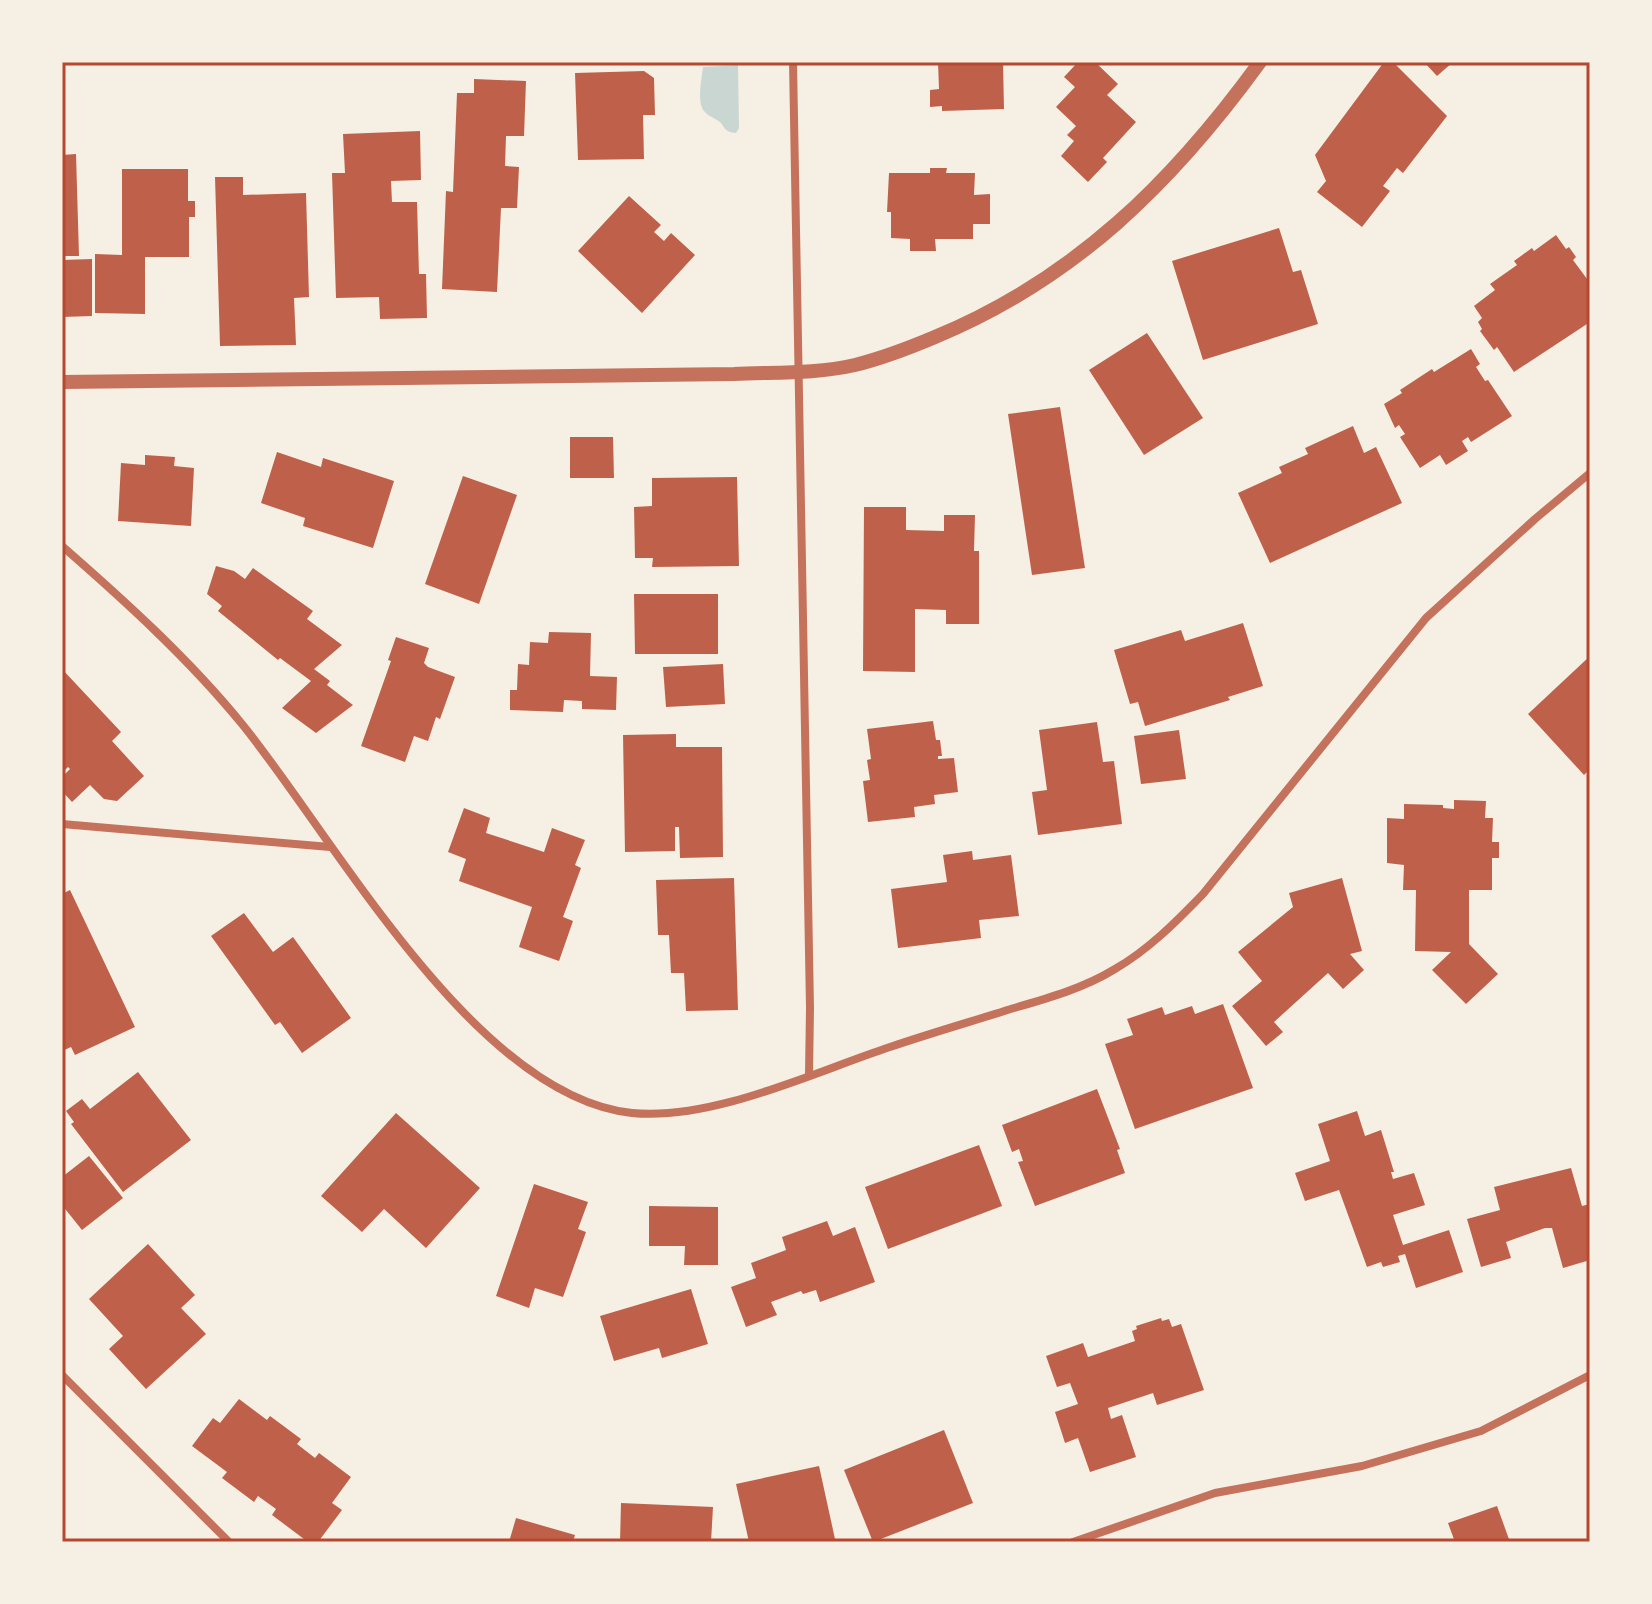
<svg xmlns="http://www.w3.org/2000/svg" width="1652" height="1604" font-family="'Source Sans 3',sans-serif">
<rect width="100%" height="100%" fill="#f6efe4"/>
<!-- water -->
<path fill="#c9d6d2" d="M738,65L739,128L736,133C726,132 726,130 721,123C716,118 709,117 705,112C696,104 702,77 703,67Z"/>
<!-- building -->
<g fill="#bf614a">
<path d="M938,62H1003L1004,109L942,111V106L930,107V90L939,89Z"/>
<path d="M1078,62H1095L1118,84L1107,95L1136,122L1103,158L1107,162L1088,182L1061,156L1074,141L1067,135L1076,126L1056,107L1075,87L1064,77Z"/>
<path d="M1384,62H1393L1447,116L1403,173L1397,168L1383,186L1390,191L1362,227L1317,192L1326,181L1315,155Z"/>
<path d="M1424,62H1453L1437,76Z"/>
<path d="M644,71L654,78L655,115H643L644,159L578,160L575,73Z"/>
<path d="M474,79L526,81L524,136H506L505,166L519,167L517,208H501L497,292L442,289L446,191L453,192L457,93H474Z"/>
<path d="M420,131L421,180L391,181L392,202H417L419,274H426L427,318L380,319L379,297L336,298L332,173H345L343,134Z"/>
<path d="M76,154L79,256H62V155Z"/>
<path d="M930,168H947L946,173H975L974,195L990,194V224H973V239H935L936,251H910V239L891,238V212H887L889,173H930Z"/>
<path d="M122,169H188V201H195V217H189V257H145V314L95,313V254L122,255Z"/>
<path d="M215,177H243V195L306,193L309,297L294,298L296,345L220,346Z"/>
<path d="M629,196L661,225L654,232L664,241L671,233L695,255L642,313L578,251Z"/>
<path d="M1279,228L1293,272L1301,270L1318,324L1203,360L1172,261Z"/>
<path d="M1556,235L1566,249L1569,247L1576,257L1573,260L1590,283V322L1514,372L1497,347L1494,350L1480,331L1482,329L1478,322L1482,318L1474,306L1495,290L1490,284L1517,265L1514,261L1532,248L1534,251Z"/>
<path d="M92,259V316L62,317V260Z"/>
<path d="M1147,333L1203,418L1144,455L1089,370Z"/>
<path d="M1471,349L1480,364L1476,367L1485,381L1488,380L1512,416L1471,442L1468,437L1462,441L1468,451L1446,465L1440,455L1420,468L1400,437L1405,434L1399,425L1395,428L1384,404L1402,393L1400,390L1432,369L1434,372Z"/>
<path d="M1060,407L1085,568L1032,575L1008,414Z"/>
<path d="M1353,426L1364,453L1376,447L1402,503L1270,563L1238,493L1282,473L1279,467L1308,454L1305,448Z"/>
<path d="M570,437H613L614,478H570Z"/>
<path d="M277,452L321,467L323,458L394,481L373,548L303,526L305,518L261,503Z"/>
<path d="M145,455L175,457L174,466L194,468L191,526L118,521L121,463L145,465Z"/>
<path d="M463,476L517,495L479,604L425,584Z"/>
<path d="M737,477L739,566L652,567L653,558H635L634,507L652,506V478Z"/>
<path d="M864,507H906V530L944,531V515H975L974,551H979V624H946V610L915,609V672L863,671Z"/>
<path d="M216,566L234,571L245,579L253,568L313,611L307,619L342,645L314,669L330,681L327,685L353,705L316,733L282,708L311,681L280,658L278,660L218,611L222,606L207,594Z"/>
<path d="M634,594H718V654H635Z"/>
<path d="M1243,623L1263,686L1228,697L1230,700L1145,726L1138,702L1130,704L1114,650L1181,630L1185,641Z"/>
<path d="M549,632L591,633L590,676L617,677L616,710L582,709V701L564,700L563,712L510,710V690H517L518,664L529,665L530,642L548,643Z"/>
<path d="M396,637L429,648L424,663L428,667L455,677L440,719L436,717L428,741L414,736L405,762L361,746L391,661L388,660Z"/>
<path d="M1590,656V769L1584,775L1528,714Z"/>
<path d="M723,664L725,704L666,707L663,667Z"/>
<path d="M62,669L121,732L112,741L144,776L117,801L104,799L90,785L72,802L62,791V777L70,769L68,767L62,773Z"/>
<path d="M933,721L936,740H940L942,756H938V759L954,758L958,792L934,795L935,804L914,807L915,817L868,822L863,781L870,780L867,760L871,759L867,729Z"/>
<path d="M1097,722L1103,762L1114,761L1122,824L1038,835L1032,792L1047,790L1039,730Z"/>
<path d="M1179,730L1186,779L1141,784L1134,736Z"/>
<path d="M676,734V747H722L723,857L680,858L679,827H675V851L625,852L623,735Z"/>
<path d="M1454,800L1486,801L1485,818H1493L1492,842H1499V858H1492V890H1469V944L1498,974L1466,1004L1432,970L1451,952L1415,951L1416,890H1403L1404,865L1387,863V818L1404,819V804L1443,805V808L1454,809Z"/>
<path d="M464,808L490,818L486,833L544,852L552,828L585,840L575,865L581,868L563,917L573,921L559,961L519,947L532,907L459,881L466,859L448,852Z"/>
<path d="M972,851L973,860L1011,855L1019,916L979,920L981,938L898,948L891,889L947,882L943,855Z"/>
<path d="M734,878L738,1010L686,1011L684,973H671L669,935H658L656,880Z"/>
<path d="M1342,878L1362,951L1350,954L1364,970L1343,989L1328,973L1274,1022L1283,1032L1266,1046L1232,1006L1262,981L1238,952L1293,907L1289,893Z"/>
<path d="M70,890L135,1027L75,1055L71,1047L62,1051V894Z"/>
<path d="M244,913L273,952L293,937L351,1018L302,1053L280,1022L275,1025L211,936Z"/>
<path d="M1223,1004L1253,1088L1135,1129L1105,1044L1133,1035L1127,1019L1162,1007L1165,1015L1192,1006L1195,1014Z"/>
<path d="M138,1072L191,1140L123,1192L71,1124L74,1122L66,1111L82,1099L90,1109Z"/>
<path d="M1097,1089L1120,1149L1117,1150L1125,1173L1035,1206L1018,1162L1023,1161L1019,1149L1012,1152L1002,1125Z"/>
<path d="M1357,1111L1365,1136L1381,1130L1394,1172H1391L1393,1179L1414,1173L1425,1205L1393,1215L1403,1245L1449,1230L1463,1272L1416,1288L1405,1254L1398,1256L1400,1262L1383,1267L1381,1262L1367,1267L1339,1190L1305,1201L1295,1173L1330,1161L1318,1124Z"/>
<path d="M396,1113L480,1188L426,1248L384,1209L362,1232L321,1196Z"/>
<path d="M979,1145L1002,1206L888,1249L865,1187Z"/>
<path d="M89,1156L123,1198L82,1230L62,1205V1177Z"/>
<path d="M1571,1168L1582,1206L1590,1204V1260L1563,1268L1552,1228H1545L1506,1242L1511,1258L1481,1267L1467,1219L1500,1210L1494,1187Z"/>
<path d="M534,1184L588,1202L578,1229L586,1232L563,1297L535,1288L529,1308L496,1296Z"/>
<path d="M649,1206L718,1207V1265H684L685,1246H649Z"/>
<path d="M827,1221L833,1236L855,1227L875,1282L820,1302L816,1290L803,1294L801,1291L771,1302L777,1315L746,1327L731,1287L756,1278L751,1263L786,1250L782,1237Z"/>
<path d="M148,1244L195,1295L181,1308L206,1334L146,1389L109,1349L123,1336L89,1299Z"/>
<path d="M691,1289L708,1344L662,1358L659,1348L614,1361L600,1316Z"/>
<path d="M1161,1318L1162,1321L1169,1319L1172,1327L1181,1324L1204,1390L1157,1405L1153,1393L1108,1408L1111,1419L1122,1415L1136,1457L1090,1472L1078,1438L1065,1443L1055,1412L1078,1404L1070,1383L1057,1387L1046,1356L1083,1343L1088,1357L1135,1341L1132,1331L1137,1329L1136,1326Z"/>
<path d="M239,1399L267,1420L270,1416L301,1439L297,1444L315,1458L319,1453L351,1477L332,1503L342,1510L318,1542H308L272,1515L276,1509L258,1496L254,1502L222,1478L227,1472L192,1446L213,1418L220,1423Z"/>
<path d="M944,1430L973,1503L873,1542L844,1470Z"/>
<path d="M819,1466L835,1539L820,1542H749L736,1484Z"/>
<path d="M621,1503L713,1507L711,1542H620Z"/>
<path d="M1497,1506L1510,1542H1455L1448,1523Z"/>
<path d="M516,1518L575,1535L573,1542H509Z"/>
</g>
<g fill="none" stroke-linecap="round" stroke-linejoin="round">
<!-- minor -->
<g stroke="#c5725c" stroke-width="8">
<path d="M793,62L810,1008L809,1075"/>
<path d="M62,546C125,601 189,659 242,724C334,837 475,1097 632,1113C713,1121 814,1072 890,1047C931,1033 973,1021 1014,1008C1049,998 1084,988 1115,969C1148,950 1176,922 1203,894L1426,618L1535,519L1590,473"/>
<path d="M62,824L330,847"/>
<path d="M62,1375L229,1542"/>
<path d="M1073,1542L1215,1493L1362,1466L1481,1431L1590,1375"/>
</g>
<!-- tertiary -->
<path stroke="#c5725c" stroke-width="14" d="M62,382L734,374C774,372 816,374 855,365C883,358 909,348 935,337C1075,279 1172,183 1260,62"/>
</g>
<!-- border -->
<rect width="1652" height="1604" fill="none" stroke="#f6efe4" stroke-width="128"/>
<rect x="64" y="64" width="1524" height="1476" fill="none" stroke="#b5482f" stroke-width="3"/>
</svg>
